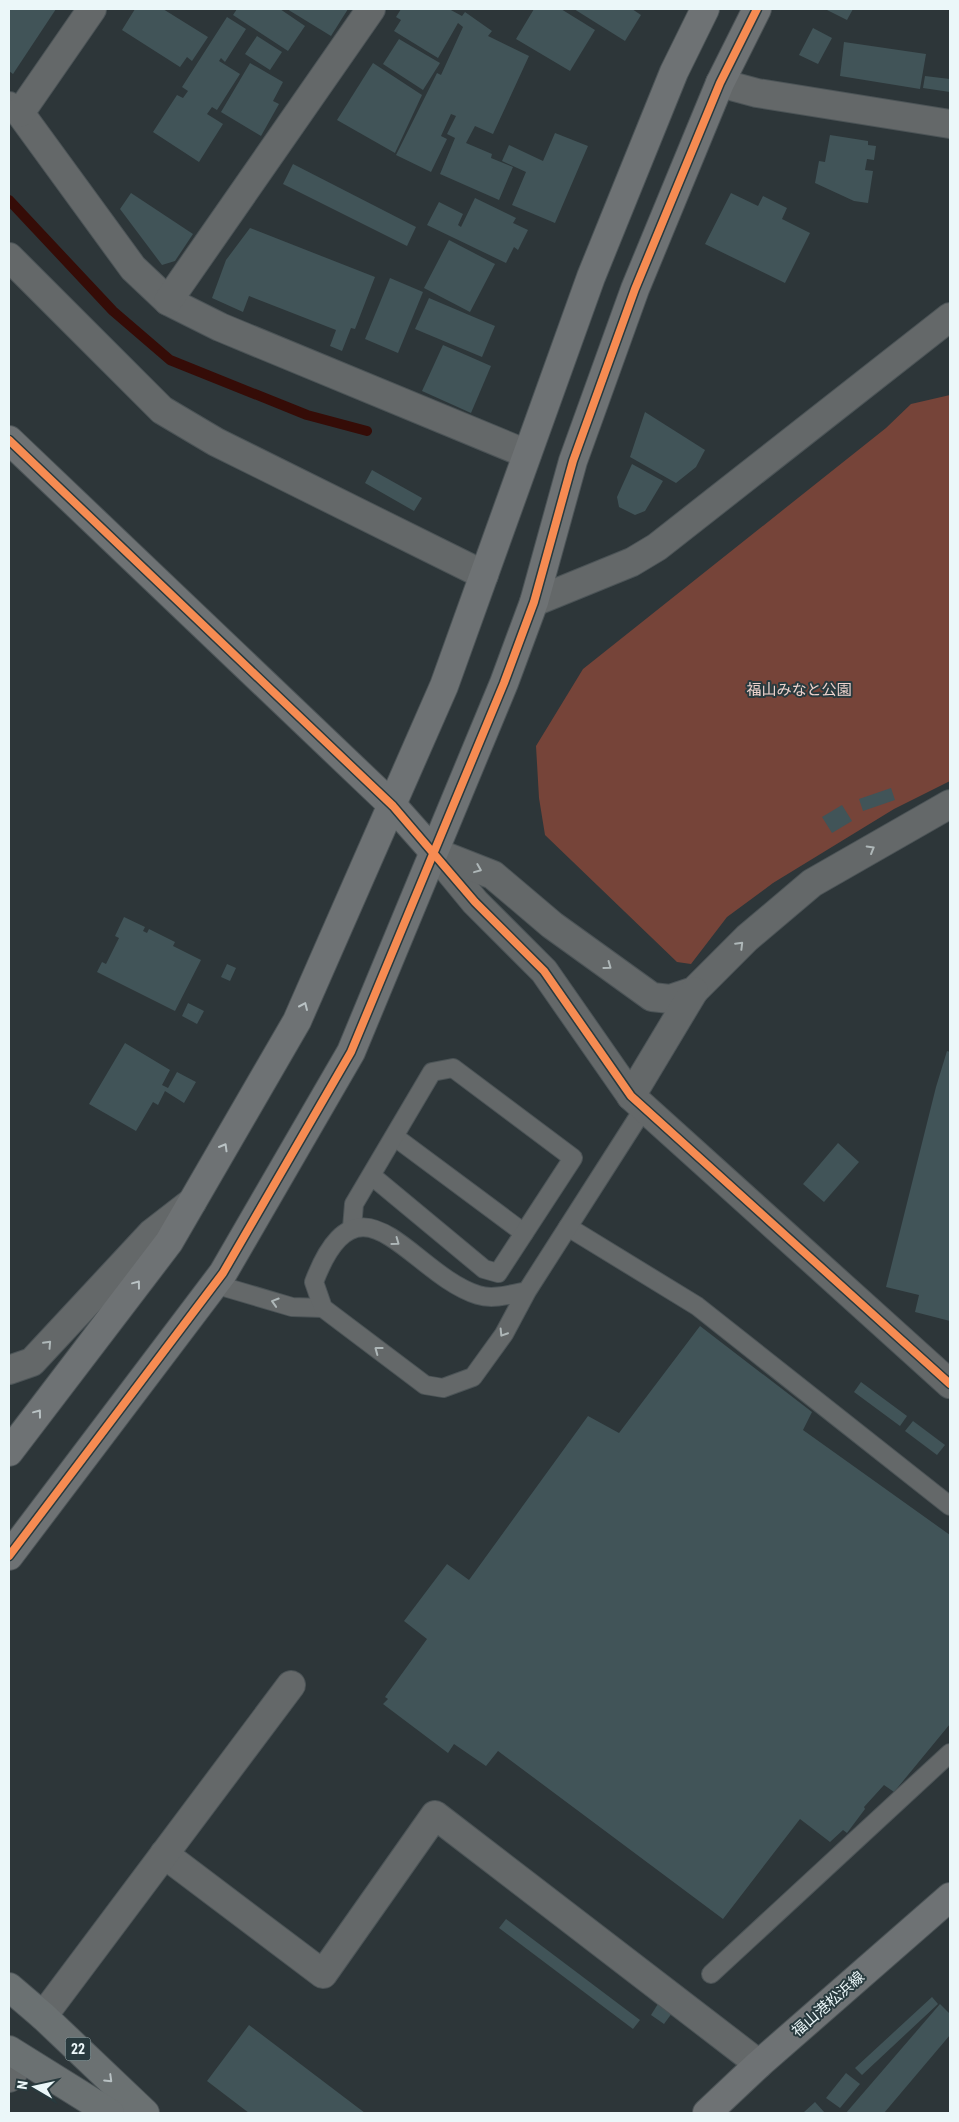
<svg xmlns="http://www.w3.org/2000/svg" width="959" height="2122" font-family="'Roboto Condensed','Noto Sans JP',sans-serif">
<rect width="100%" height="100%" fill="#2d3639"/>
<!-- green -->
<path fill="#764439" d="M950,395V781L894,809L773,883L727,917L691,964L677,962L545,835L539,798L536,746L583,669L886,428L911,404Z"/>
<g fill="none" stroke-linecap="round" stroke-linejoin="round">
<!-- stream -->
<path stroke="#350c07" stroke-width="10" d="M9,200L113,311L170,360L307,415L367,431"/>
</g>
<!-- building -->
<g fill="#415458">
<path d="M9,9H56L13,74L9,71Z"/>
<path d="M135,9H163L208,37L192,61L187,57L180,67L122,30Z"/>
<path d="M237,9H280L305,26L288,51L233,15Z"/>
<path d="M287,9H348L331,36Z"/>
<path d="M401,9H449L462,16L465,12L492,31L488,36L529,56L493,134L475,126L466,143L492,154L491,158L513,167L499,200L440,174L455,138L447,134L456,116L451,114L441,136L447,139L431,172L396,155L437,73L441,75L463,27L458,23L438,58L394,31L401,20L396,17Z"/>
<path d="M534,9H561L595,30L570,71L516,39Z"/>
<path d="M574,9H632L641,15L625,41Z"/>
<path d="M825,9H853L847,20Z"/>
<path d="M227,17L246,29L225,62L221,58L219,61L240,74L217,110L212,107L207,114L223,124L199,162L153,132L177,95L183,98L188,91L182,87Z"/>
<path d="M813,28L832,38L818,64L799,55Z"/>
<path d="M257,36L282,52L270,70L245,54Z"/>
<path d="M399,39L440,63L423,90L383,64Z"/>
<path d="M844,42L926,54L920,89L840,76Z"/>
<path d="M250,63L283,82L273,101L279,104L261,136L221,112Z"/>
<path d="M373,63L422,95L395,153L337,120Z"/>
<path d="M925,76L950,79V92L923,88Z"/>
<path d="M555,133L588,146L555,223L512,205L526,172L502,161L509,145L543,161Z"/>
<path d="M830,135L868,141V145L876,146L874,160L867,159L865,170L873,171L868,203L854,201L815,183L819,161L825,162Z"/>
<path d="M293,164L416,227L407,246L283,184Z"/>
<path d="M131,193L193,234L175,261L162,265L120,209Z"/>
<path d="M731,193L758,206L763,196L787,208L782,219L810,233L785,283L705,244Z"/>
<path d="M475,198L516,218L513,223L528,230L518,250L514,247L506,263L427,225L439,202L463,214L458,225L461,227Z"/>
<path d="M250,228L375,277L355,329L351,328L342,351L330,346L336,330L249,296L243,312L212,298L226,260Z"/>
<path d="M449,240L495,264L470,312L424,288Z"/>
<path d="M390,278L423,292L398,353L365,339Z"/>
<path d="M429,298L495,326L482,357L415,329Z"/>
<path d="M443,345L491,366L471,413L422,391Z"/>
<path d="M645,412L705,450L696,467L676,483L630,457Z"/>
<path d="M632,464L663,481L645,511L635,515L619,507L617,497Z"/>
<path d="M372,470L422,498L414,511L365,483Z"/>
<path d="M891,788L895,800L863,811L859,799Z"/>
<path d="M842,805L852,821L832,833L822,817Z"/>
<path d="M124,917L145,927L143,931L147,933L149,929L175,942L173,946L201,960L175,1011L97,972L102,962L106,964L119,938L115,936Z"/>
<path d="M227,964L236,968L230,981L221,977Z"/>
<path d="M188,1003L204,1011L197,1024L182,1016Z"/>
<path d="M125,1043L170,1070L162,1085L168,1088L177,1072L196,1082L184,1103L165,1091L158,1105L153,1102L136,1131L89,1104Z"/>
<path d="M947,1051L950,1052V1321L915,1312L919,1295L886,1287L936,1087Z"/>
<path d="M838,1143L859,1162L824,1202L803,1184Z"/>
<path d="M700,1326L812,1412L803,1430L950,1535V1724L894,1792L884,1785L864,1807L865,1809L847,1833L843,1830L830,1842L800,1819L723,1919L498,1751L486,1766L454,1744L448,1753L383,1704L388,1699L385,1697L427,1639L404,1621L447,1564L469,1580L588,1416L619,1433Z"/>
<path d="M861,1382L907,1416L900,1426L854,1392Z"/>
<path d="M913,1421L945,1445L937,1455L905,1431Z"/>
<path d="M506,1919L640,2020L633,2029L499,1928Z"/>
<path d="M932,1997L938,2004L862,2075L855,2068Z"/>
<path d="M661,1999L675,2009L664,2024L651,2015Z"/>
<path d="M940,2004L950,2014V2035L884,2113H846Z"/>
<path d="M249,2025L365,2113H249L207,2081Z"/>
<path d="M846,2073L860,2084L840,2108L826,2098Z"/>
<path d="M815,2102L825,2113H803Z"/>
</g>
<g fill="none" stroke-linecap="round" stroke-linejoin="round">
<!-- lane casing -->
<g stroke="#4c5457" stroke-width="20">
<g id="lane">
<path d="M395,1137L524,1233"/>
<path d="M568,1227L697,1306L950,1506"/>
<path d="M352,1228L354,1204L432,1072L453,1068L573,1158L498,1273L484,1269L372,1176"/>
<path d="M214,1284L292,1307L323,1308"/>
<path d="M527,1291C512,1294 493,1300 478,1295C411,1274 360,1162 314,1282L323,1308L425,1385L443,1388L473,1377L504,1334L527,1291L644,1108"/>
<path d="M711,1974L950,1753"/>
</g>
</g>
<!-- street casing -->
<g stroke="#4c5457" stroke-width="30">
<g id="street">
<path d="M720,83L757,93L950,124"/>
<path d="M9,106L20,113L133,268L168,301L220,327L527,454"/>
<path d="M20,113L92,9"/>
<path d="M9,257L162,410L216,442L484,575"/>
<path d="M168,301L371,9"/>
<path d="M534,602L632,562L657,547L950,317"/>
<path d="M433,851L475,902L544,971L631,1096L950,1384"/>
<path d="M437,853L493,875L552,925L652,997L670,999L694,991L747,938L812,883L950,804"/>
<path d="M631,1096L694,991"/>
<path d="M9,1370L32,1362L152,1233L192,1202"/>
<path d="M164,1854L323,1974L435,1815L759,2064"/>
<path d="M43,2016L291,1685"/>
<path d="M9,2078L22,2060"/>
</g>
</g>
<!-- secondary casing -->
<g stroke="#4c5457" stroke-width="30">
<g id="secondary">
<path d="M9,440L393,806L433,851"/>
<path d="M9,1452L169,1242L297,1021L444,686L591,277L674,72L705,9"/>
<path d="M9,1556L223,1273L351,1052L504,683L534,602L573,461L635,289L720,83L757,9"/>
<path d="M707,2113L759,2064L950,1897"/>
</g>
</g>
<!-- primary casing -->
<g stroke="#4c5457" stroke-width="30">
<g id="primary">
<path d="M9,1987L43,2016L145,2113"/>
<path d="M9,2050L110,2113"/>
</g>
</g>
<!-- lane -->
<use href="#lane" stroke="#646869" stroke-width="18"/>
<!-- street -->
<use href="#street" stroke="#646869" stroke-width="28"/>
<!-- secondary -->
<use href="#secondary" stroke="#6e7274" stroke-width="28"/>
<!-- primary -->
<use href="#primary" stroke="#6b7172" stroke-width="28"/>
<!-- cycleway casing -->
<g stroke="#283a3e" stroke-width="11">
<g id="cycleway">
<path d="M9,440L393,806L475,902L544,971L631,1096L950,1384"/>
<path d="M9,1556L223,1273L351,1052L504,683L534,602L573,461L635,289L720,83L757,9"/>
</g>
</g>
<!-- cycleway -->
<use href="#cycleway" stroke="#f68b52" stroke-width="8"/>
</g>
<!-- one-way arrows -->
<defs><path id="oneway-chevron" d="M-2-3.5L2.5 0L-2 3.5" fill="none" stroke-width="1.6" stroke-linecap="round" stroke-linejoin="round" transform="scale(1.25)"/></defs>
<g stroke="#aeb7b8">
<use href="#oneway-chevron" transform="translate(871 849) rotate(-30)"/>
<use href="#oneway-chevron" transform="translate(478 869) rotate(22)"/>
<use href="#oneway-chevron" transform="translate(740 945) rotate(-45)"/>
<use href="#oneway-chevron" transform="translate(608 966) rotate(36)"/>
<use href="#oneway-chevron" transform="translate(396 1242) rotate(36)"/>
<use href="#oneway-chevron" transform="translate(275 1302) rotate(-163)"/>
<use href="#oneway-chevron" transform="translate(503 1333) rotate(122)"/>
<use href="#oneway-chevron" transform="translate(48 1344) rotate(-47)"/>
<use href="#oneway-chevron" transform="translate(378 1350) rotate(-143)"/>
</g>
<g stroke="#b9c2c4">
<use href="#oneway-chevron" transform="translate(304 1006) rotate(-66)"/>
<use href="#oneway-chevron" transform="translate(224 1147) rotate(-60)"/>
<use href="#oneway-chevron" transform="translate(137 1284) rotate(-53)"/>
<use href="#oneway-chevron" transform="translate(38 1413) rotate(-53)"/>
</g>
<use stroke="#b8c1c3" href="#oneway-chevron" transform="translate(109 2079) rotate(44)"/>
<g text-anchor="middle" stroke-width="4" stroke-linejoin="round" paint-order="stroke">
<!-- shield labels -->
<rect fill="#283a3e" stroke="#b0bec1" stroke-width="1" x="65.5" y="2037.5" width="25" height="23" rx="4"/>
<g font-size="14" font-weight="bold" fill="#ebf7f9">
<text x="78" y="2054">22</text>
</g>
<!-- park labels -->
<g font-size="15" fill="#edd2cc" stroke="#283a3e">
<text x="799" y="695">福山みなと公園</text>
</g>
<!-- street labels -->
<g font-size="15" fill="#ebf7f9" stroke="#283a3e">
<text transform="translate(828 2004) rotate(-41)" y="5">福山港松浜線</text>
</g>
</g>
<!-- border -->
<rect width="959" height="2122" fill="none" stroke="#ebf7f9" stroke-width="20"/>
<!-- north arrow -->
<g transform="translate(35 2087) rotate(279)" stroke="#283a3e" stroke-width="4" paint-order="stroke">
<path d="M0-4L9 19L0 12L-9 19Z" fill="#ebf7f9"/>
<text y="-8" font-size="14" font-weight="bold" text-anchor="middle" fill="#ebf7f9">N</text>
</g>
</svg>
